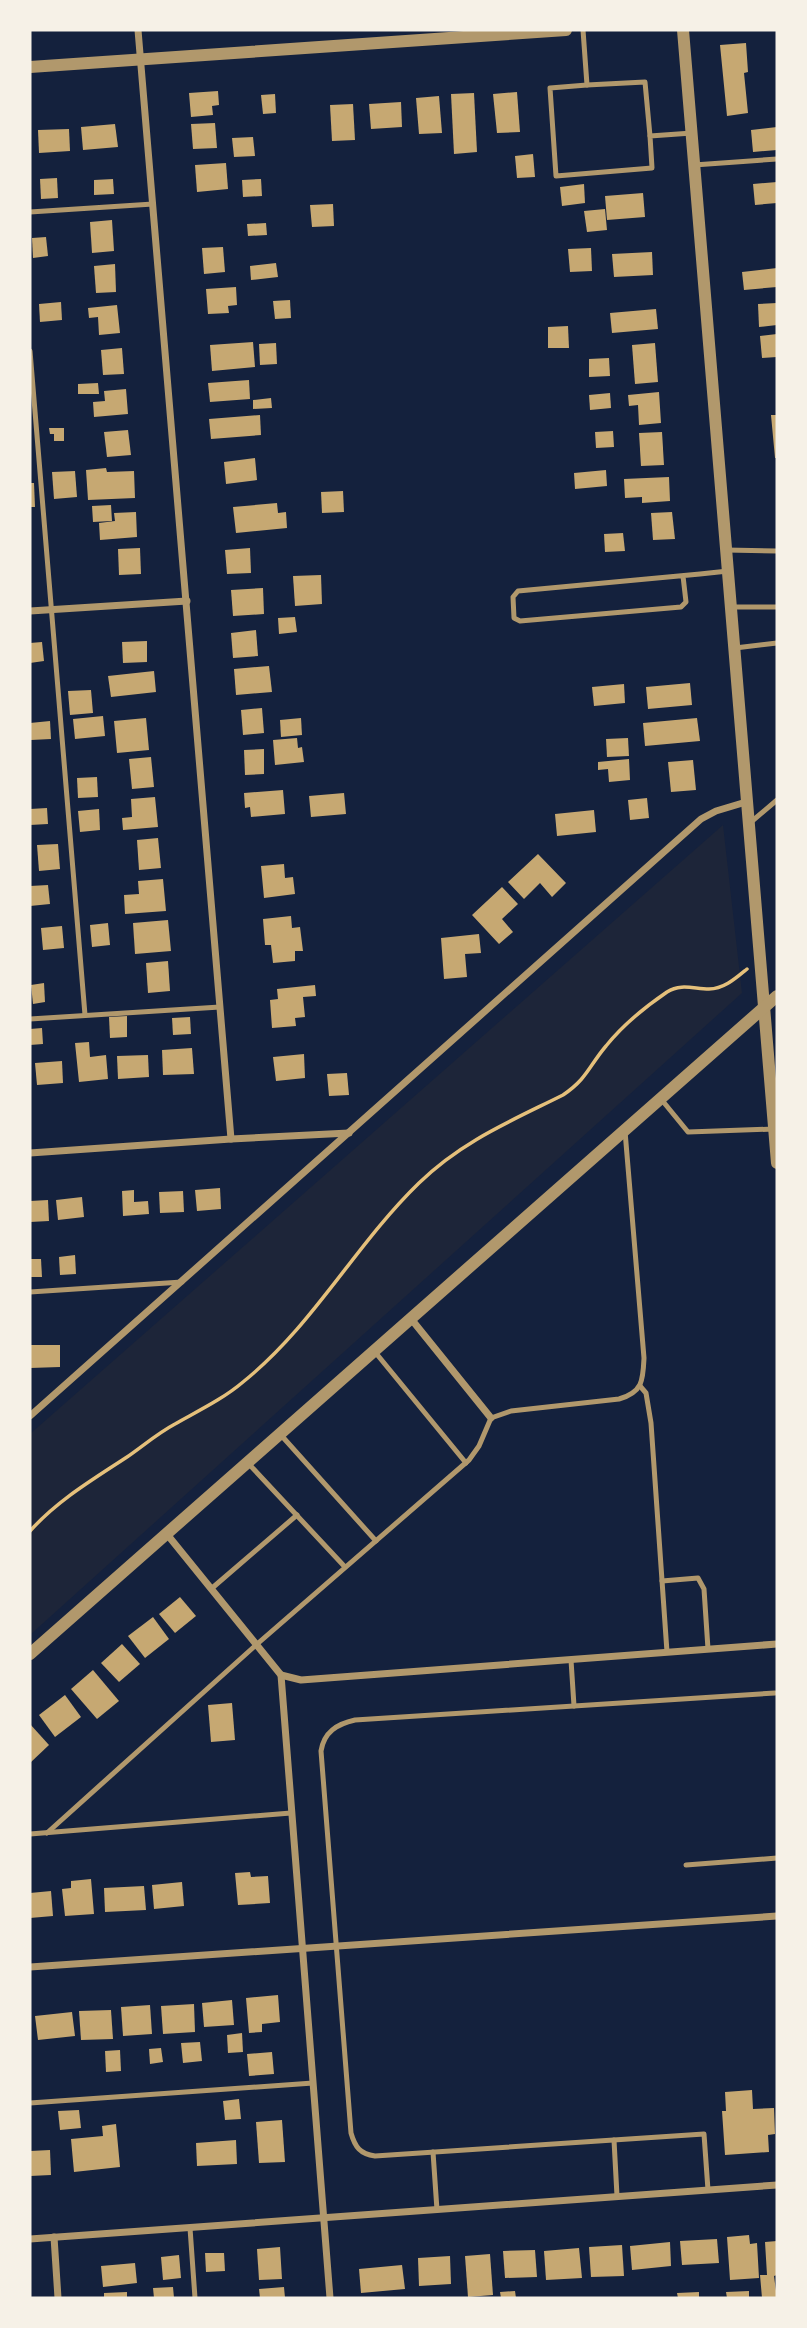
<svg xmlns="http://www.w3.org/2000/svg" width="807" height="2328" font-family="'Nunito Sans',sans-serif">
<rect width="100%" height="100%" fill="#14213d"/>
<!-- green -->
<path fill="#1d2539" d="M723,825L742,993L30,1635V1434Z"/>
<!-- building -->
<g fill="#c6a872">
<path d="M746,43L748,72L744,73L748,113L727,116L720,45Z"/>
<path d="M218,91L219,105L212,106L213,115L191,117L189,93Z"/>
<path d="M517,92L520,132L497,133L493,94Z"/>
<path d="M474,93L477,152L454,154L451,94Z"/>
<path d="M275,94L276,113L263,114L261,95Z"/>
<path d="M439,96L442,133L419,134L416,98Z"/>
<path d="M401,102L402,127L371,129L369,104Z"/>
<path d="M353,104L355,140L332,141L330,105Z"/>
<path d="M215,123L217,148L193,149L191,124Z"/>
<path d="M115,124L118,147L83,150L81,127Z"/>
<path d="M777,127V150L753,152L751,130Z"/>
<path d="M69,129L70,151L39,153L38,130Z"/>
<path d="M253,137L255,156L234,157L232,138Z"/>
<path d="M533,154L535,177L517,178L515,156Z"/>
<path d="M226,163L228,189L197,192L195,165Z"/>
<path d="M57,178L58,198L41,199L40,179Z"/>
<path d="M113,179L114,194L94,195V180Z"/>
<path d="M261,179L262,196L243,197L242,180Z"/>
<path d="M777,182V203L755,205L753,184Z"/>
<path d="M584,184L585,203L562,206L560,187Z"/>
<path d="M643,193L645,217L607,220L605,196Z"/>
<path d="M333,204L334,226L312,227L310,205Z"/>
<path d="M605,209L607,230L587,232L584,211Z"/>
<path d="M112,220L114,251L92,253L90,222Z"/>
<path d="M266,223L267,235L248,236L247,224Z"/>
<path d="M46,237L48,256L33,258L32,238Z"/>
<path d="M223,247L225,272L204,274L202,248Z"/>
<path d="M591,248L592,271L570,272L568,249Z"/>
<path d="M652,252L653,275L614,277L612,254Z"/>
<path d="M276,263L278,277L251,280L250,266Z"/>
<path d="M115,264L116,292L96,293L94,266Z"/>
<path d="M777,268V287L744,290L742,272Z"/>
<path d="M236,287L237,305L228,306L229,313L208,314L206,289Z"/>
<path d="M290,300L291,318L275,319L273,301Z"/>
<path d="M61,302L62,320L40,322L39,304Z"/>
<path d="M777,303V325L759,327L758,304Z"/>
<path d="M117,305L120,333L99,335L98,317L89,318L88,308Z"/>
<path d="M656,309L658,329L612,333L610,313Z"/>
<path d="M568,326L569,348H548V327Z"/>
<path d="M777,334V357L762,358L760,336Z"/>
<path d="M253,342L255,367L212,371L210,345Z"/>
<path d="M276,343L277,364L260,365L259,344Z"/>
<path d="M655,343L658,382L635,384L632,345Z"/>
<path d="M122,348L124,374L103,375L101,350Z"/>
<path d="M609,358L610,376L589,377V359Z"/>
<path d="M249,380L250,399L210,402L208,383Z"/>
<path d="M98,383L99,394H78V384Z"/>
<path d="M126,389L128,414L94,417L93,402L105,401L104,391Z"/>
<path d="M659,392L661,423L639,425L638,405L629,406L628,395Z"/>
<path d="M610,393L611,408L590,410L589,395Z"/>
<path d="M271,398L272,408L253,409V400Z"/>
<path d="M260,415L261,435L211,439L209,419Z"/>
<path d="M771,415H777V458H775Z"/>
<path d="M49,428H64V441H54V434H50Z"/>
<path d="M128,430L131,455L107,457L104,432Z"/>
<path d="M613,431L614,447L596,448L595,432Z"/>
<path d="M662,432L664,465L641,466L639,433Z"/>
<path d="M255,458L257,480L226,484L224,462Z"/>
<path d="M106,468L107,472L134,471L135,498L88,500L86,470Z"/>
<path d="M606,470L607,486L575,489L574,473Z"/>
<path d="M75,471L77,497L54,499L52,472Z"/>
<path d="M669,477L670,501L642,503V497L625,498L624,479Z"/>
<path d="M30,483H34L35,507H30Z"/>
<path d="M343,491L344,512L322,513L321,492Z"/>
<path d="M277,503L278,513L286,512L287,528L236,533L233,507Z"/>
<path d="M111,505L112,521L93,522L92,506Z"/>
<path d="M136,512L137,537L100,540L99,523L115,521L114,513Z"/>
<path d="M672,512L675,539L653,540L651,513Z"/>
<path d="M623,533L625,551L605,552L604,534Z"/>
<path d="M140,548L141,574L119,575L118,549Z"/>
<path d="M250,548L251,573L227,574L225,550Z"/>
<path d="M321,575L322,604L295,606L293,576Z"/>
<path d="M263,588L264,614L233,616L231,590Z"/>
<path d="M295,617L297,632L279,634L278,618Z"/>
<path d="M256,630L258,656L233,658L231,633Z"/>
<path d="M147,641V662L123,663L122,642Z"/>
<path d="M42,642L44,661L30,663V643Z"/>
<path d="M269,666L272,692L236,695L234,669Z"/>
<path d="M154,671L156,692L111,697L108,676Z"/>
<path d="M690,683L692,705L648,709L646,687Z"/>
<path d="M624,684L625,703L594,706L592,687Z"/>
<path d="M91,690L93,713L70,715L68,691Z"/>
<path d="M262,708L264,733L243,735L241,710Z"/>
<path d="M103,716L105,736L75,739L73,719Z"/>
<path d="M146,718L149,750L117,753L114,721Z"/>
<path d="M301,718L302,735L281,737L280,720Z"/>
<path d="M697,718L700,741L645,746L643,723Z"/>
<path d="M50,721L51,739L31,740L30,723Z"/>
<path d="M297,738L298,748L302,747L304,762L275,765L273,740Z"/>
<path d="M628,738L629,756L607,757L606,739Z"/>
<path d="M264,749V774L245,775L244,750Z"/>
<path d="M151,757L154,787L132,789L129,759Z"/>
<path d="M629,759L630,780L609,782L608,769L598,770V762Z"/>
<path d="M693,760L696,790L671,792L668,762Z"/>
<path d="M97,777L98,797L78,798L77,778Z"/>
<path d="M283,790L285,814L251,817L250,807L245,808L244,793Z"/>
<path d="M344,793L346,814L311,817L309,796Z"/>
<path d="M155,797L158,827L123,830L122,818L132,817L131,799Z"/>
<path d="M647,798L649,818L630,820L628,800Z"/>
<path d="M47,808L48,824L30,825V809Z"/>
<path d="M99,809L100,830L80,832L78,811Z"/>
<path d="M594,810L596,832L557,836L555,814Z"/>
<path d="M158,838L161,868L139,870L137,840Z"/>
<path d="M58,844L60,869L39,871L37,845Z"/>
<path d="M538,854L566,883L552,897L540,883L524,899L508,882Z"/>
<path d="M284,864L285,878L293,877L295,894L264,898L261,866Z"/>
<path d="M163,879L166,911L125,914L124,895L139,894L138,881Z"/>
<path d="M48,885L50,904L30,906V886Z"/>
<path d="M502,887L518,904L502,919L513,932L499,944L472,915Z"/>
<path d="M291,916L292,928L300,927L303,951H295V961L273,963L271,945H265L263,919Z"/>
<path d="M168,920L171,951L135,954L133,923Z"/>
<path d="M108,923L110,945L92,947L90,925Z"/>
<path d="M62,926L64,948L43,950L41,928Z"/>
<path d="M479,934L481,953L465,954L467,977L444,979L441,938Z"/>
<path d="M168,961L170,991L148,993L146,963Z"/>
<path d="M44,983L45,1002L33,1004L31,985Z"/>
<path d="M315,985L316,996L303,997L305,1017L295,1018L296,1026L272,1028L270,1000L278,999L277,989Z"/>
<path d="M127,1016V1037L110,1038L109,1017Z"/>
<path d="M190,1017L191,1034L173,1035L172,1018Z"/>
<path d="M42,1028L43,1044L30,1045V1029Z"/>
<path d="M89,1042L90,1057L106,1055L108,1079L79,1082L75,1043Z"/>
<path d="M192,1048L194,1074L163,1075L162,1050Z"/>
<path d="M304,1054L305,1078L276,1081L273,1057Z"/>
<path d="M148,1055L149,1077L118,1079L117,1056Z"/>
<path d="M62,1061L63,1083L37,1085L35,1063Z"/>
<path d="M347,1073L349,1095L329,1096L327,1074Z"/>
<path d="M220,1188L221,1209L197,1211L195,1190Z"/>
<path d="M134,1190V1202L148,1201L149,1214L123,1216L122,1191Z"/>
<path d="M183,1191L184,1212L160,1213L159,1192Z"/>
<path d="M82,1197L84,1217L58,1220L56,1200Z"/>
<path d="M48,1200L49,1221L30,1222V1201Z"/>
<path d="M75,1255L76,1274L60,1275L59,1257Z"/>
<path d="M30,1259H41L42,1277H30Z"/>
<path d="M30,1345H60V1367L30,1368Z"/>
<path d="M180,1597L196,1616L175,1633L159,1614Z"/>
<path d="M153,1617L169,1639L145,1658L128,1636Z"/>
<path d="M122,1644L140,1664L119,1682L101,1663Z"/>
<path d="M93,1670L119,1701L97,1719L71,1689Z"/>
<path d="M65,1695L81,1717L55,1737L39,1715Z"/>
<path d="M232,1703L235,1740L211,1742L208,1705Z"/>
<path d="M30,1724L49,1745L30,1763Z"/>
<path d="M250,1872L251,1877L268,1876L270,1903L238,1905L235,1873Z"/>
<path d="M91,1879L94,1914L65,1916L62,1889L71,1888V1881Z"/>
<path d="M182,1882L184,1906L154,1909L152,1885Z"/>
<path d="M144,1886L146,1910L105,1912L104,1888Z"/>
<path d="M51,1891L53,1916L30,1918V1893Z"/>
<path d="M278,1995L280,2022L262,2024V2032L249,2033L246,1998Z"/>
<path d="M232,2000L234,2025L204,2027L202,2003Z"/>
<path d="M194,2004L195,2032L163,2034L161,2006Z"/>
<path d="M150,2005L152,2034L123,2036L121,2007Z"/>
<path d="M111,2010L113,2039L81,2040L79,2011Z"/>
<path d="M72,2012L75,2036L38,2040L35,2016Z"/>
<path d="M242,2033L243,2052L228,2053L227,2035Z"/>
<path d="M200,2042L202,2061L183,2063L181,2043Z"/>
<path d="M161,2048L163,2062L150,2064L149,2049Z"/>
<path d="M120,2050L121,2071L106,2072L105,2051Z"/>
<path d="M272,2052L274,2074L249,2076L247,2054Z"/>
<path d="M752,2090L753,2109L774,2108L775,2134L768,2135L769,2152L725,2155L722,2111H726L725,2092Z"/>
<path d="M239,2099L241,2119L225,2120L223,2101Z"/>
<path d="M79,2110L81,2128L60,2130L58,2111Z"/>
<path d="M282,2120L285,2162L259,2163L256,2122Z"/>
<path d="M116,2124L120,2167L74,2172L71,2139L103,2136L102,2126Z"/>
<path d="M236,2140L237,2164L197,2166L196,2143Z"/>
<path d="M50,2150L51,2175L30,2176V2151Z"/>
<path d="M749,2235L750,2244L757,2243L759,2278L730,2280L727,2237Z"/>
<path d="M717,2239L719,2263L682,2265L680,2241Z"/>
<path d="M777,2241V2275L774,2276L777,2298H762L760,2275H767L765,2242Z"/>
<path d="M670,2242L671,2266L632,2270L630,2246Z"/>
<path d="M622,2245L624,2276L591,2277L589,2247Z"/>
<path d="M280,2247L282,2279L259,2280L257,2249Z"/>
<path d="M579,2248L582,2278L546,2280L544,2251Z"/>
<path d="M535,2250L537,2277L505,2278L503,2251Z"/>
<path d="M205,2253H224L225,2271L206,2272Z"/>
<path d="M490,2254L493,2295L468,2297L465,2256Z"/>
<path d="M179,2255L181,2278L163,2280L161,2257Z"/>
<path d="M450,2256L451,2284L419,2286L418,2258Z"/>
<path d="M135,2263L137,2283L103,2287L101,2266Z"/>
<path d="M402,2265L405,2289L361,2293L359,2269Z"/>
<path d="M173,2287L174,2298H154L153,2288Z"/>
<path d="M284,2287L285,2298H260L259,2289Z"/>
<path d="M515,2291L516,2298H501L500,2292Z"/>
<path d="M749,2291V2298H727L726,2292Z"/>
<path d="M127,2292V2298H104V2293Z"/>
<path d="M699,2292V2298H678L677,2293Z"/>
</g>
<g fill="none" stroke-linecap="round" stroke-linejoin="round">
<!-- path -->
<path stroke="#e5c07b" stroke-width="3.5" d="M30,1531C58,1500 92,1480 127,1457C143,1446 158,1433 175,1424C198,1411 223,1399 243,1382C313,1326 355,1245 419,1183C462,1141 511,1121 563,1095C587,1079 589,1066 606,1046C622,1026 645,1007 667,992C681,983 694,989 709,989C724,989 736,978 747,969"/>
<!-- service -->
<g stroke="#b1986c" stroke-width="5">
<path d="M583,30L587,85L550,88L556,176L652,168L650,136L692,133"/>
<path d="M587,85L645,82L650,136"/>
<path d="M694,165L777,159"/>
<path d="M30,212L153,204"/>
<path d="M30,351L85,1015"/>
<path d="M726,550L777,551"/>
<path d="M683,576L686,602L681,607L520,621L514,618L513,597L518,591L700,574L728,571"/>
<path d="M730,607H777"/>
<path d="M735,648L777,643"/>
<path d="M751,822L777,800"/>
<path d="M30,1019L220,1007"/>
<path d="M661,1099L688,1132L774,1129"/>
<path d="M30,1292L182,1282"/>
<path d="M375,1352L466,1463"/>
<path d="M640,1386L646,1393L651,1423L667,1652"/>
<path d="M280,1434L376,1541"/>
<path d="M247,1462L345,1567"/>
<path d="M662,1581L698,1578L704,1589L708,1649"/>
<path d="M211,1589L297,1515"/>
<path d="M571,1660L574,1706"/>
<path d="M47,1833L256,1645L469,1460L479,1446L491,1418L511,1411L619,1399C643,1392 643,1380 644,1358L625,1131"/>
<path d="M30,1834L291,1813"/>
<path d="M686,1865L777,1858"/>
<path d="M30,2103L313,2083"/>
<path d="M614,2140L617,2196"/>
<path d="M433,2152L437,2210"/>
<path d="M708,2190L704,2134L375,2156C360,2154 355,2147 351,2133L321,1751C324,1732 337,1724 355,1720L775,1693"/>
<path d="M190,2228L195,2298"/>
</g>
<!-- minor -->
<g stroke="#b1986c" stroke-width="7">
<path d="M138,30L231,1139"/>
<path d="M30,611L187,601"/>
<path d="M30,1153L231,1139L349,1133"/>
<path d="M412,1320L491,1418"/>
<path d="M30,1416L701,819L716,811L746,802"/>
<path d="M166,1533L281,1675L330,2298"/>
<path d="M281,1675L301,1680L777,1644"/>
<path d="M30,1967L777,1916"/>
<path d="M54,2237L58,2298"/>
<path d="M30,2239L777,2185"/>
</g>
<!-- tertiary -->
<g stroke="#b1986c" stroke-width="12">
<path d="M683,30L777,1163"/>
<path d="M30,67L566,30"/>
<path d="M30,1654L777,996"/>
</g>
</g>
<!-- border -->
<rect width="807" height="2328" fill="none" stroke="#f6f1e7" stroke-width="63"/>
</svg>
